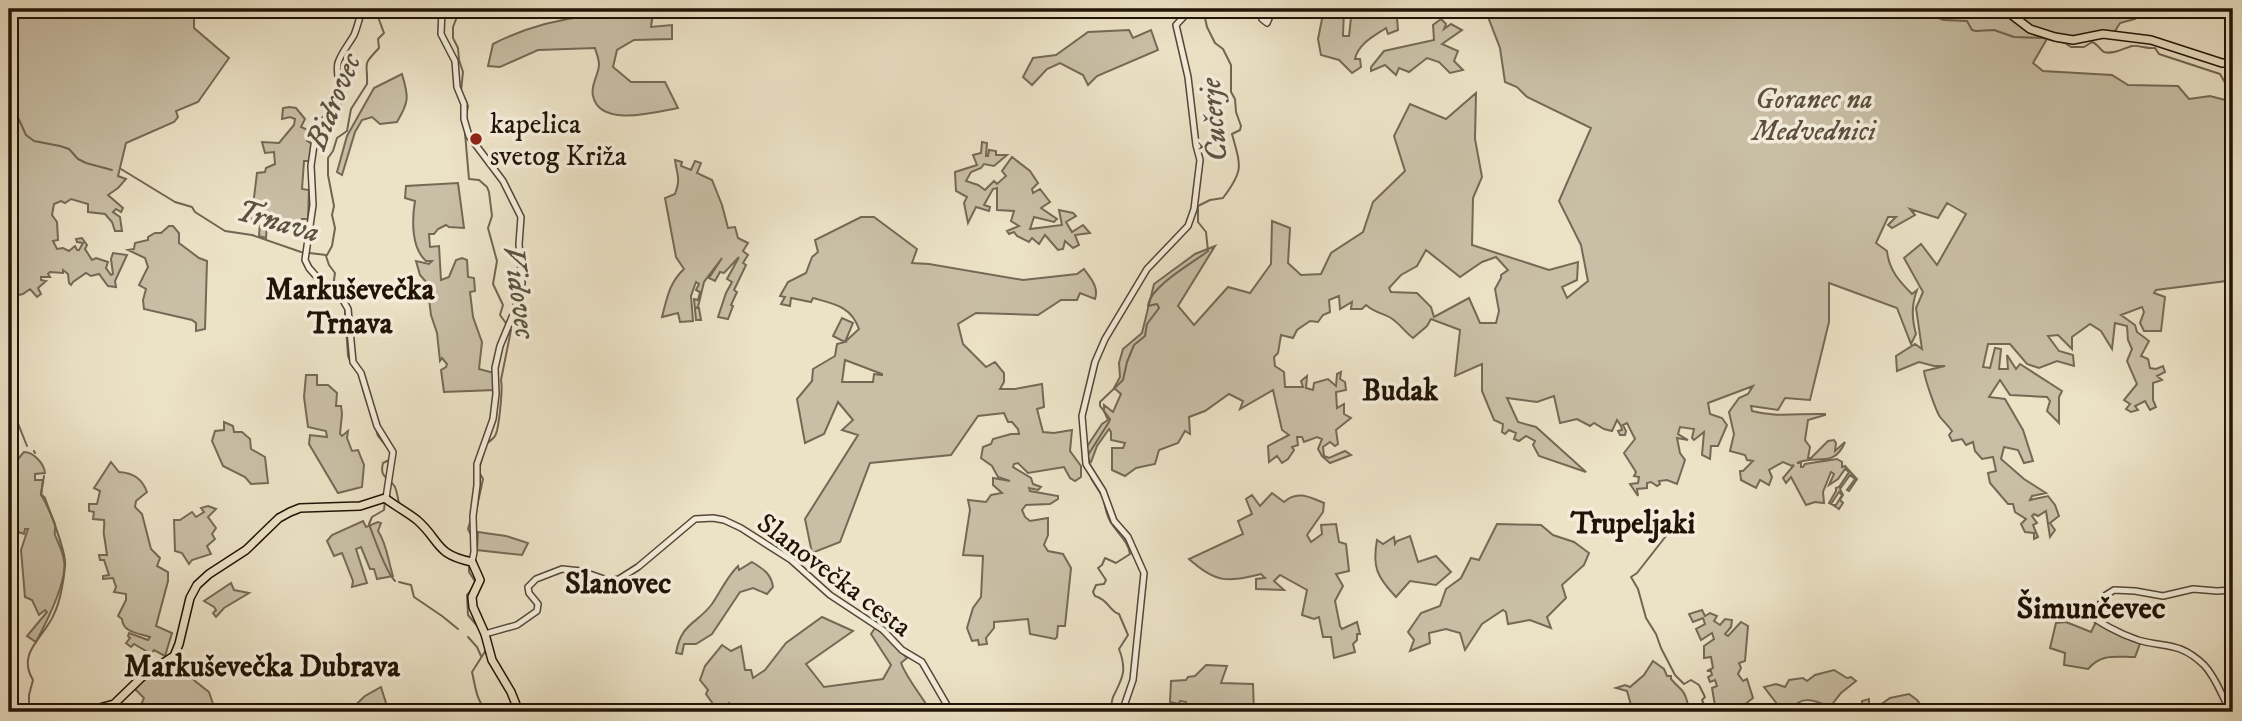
<svg xmlns="http://www.w3.org/2000/svg" width="2242" height="721" font-family="'IM FELL DW Pica',serif">
<rect width="100%" height="100%" fill="#ece2c6"/>
<filter id="stains"><feTurbulence type="fractalNoise" baseFrequency=".00286" numOctaves="4"/><feColorMatrix values="0 0 0 0 .2 0 0 0 0 .09 0 0 0 0 .02 0 0 0 .5 -.17"/></filter>
<radialGradient id="worn" r=".72"><stop offset=".6" stop-color="#630" stop-opacity="0"/><stop offset="1" stop-color="#630" stop-opacity=".3"/></radialGradient>
<!-- green -->
<g fill="#c9bfa6" stroke="#756956" stroke-width="2" fill-rule="evenodd">
<path d="M9,9H194V28L229,58L198,102L176,111L178,117L174,122L126,143L118,176L126,179L118,188L108,195L123,208L121,212L116,209L113,212L120,217L122,231H115L112,222L105,214L88,212V204L71,199L65,203L61,201L54,204L52,215L57,222L58,240L53,241L57,249L63,248L69,251L75,246L77,250H79L83,243L77,242L76,239L82,238L87,245L85,249L92,260L96,258L108,262L106,268L111,275L113,274L111,259L113,253L127,255L115,281L116,287L108,286L99,274L91,276L86,273L73,282L71,285L69,283L68,274L63,270V273L50,272L48,274L50,277H41V280L46,281L38,288L41,294L37,297L30,289L23,294L9,297Z"/>
<path d="M583,9H622L653,13L651,27L672,25V39L634,40L617,50L613,67L631,82H665L678,108C656,112 600,128 593,96C590,85 599,75 599,64C599,59 596,52 595,48L538,50L500,67L488,66L493,44C522,29 554,20 587,16Z"/>
<path d="M1324,9H1344L1343,36H1349L1351,18L1373,9H1414L1412,15L1397,18L1398,30L1388,34L1386,28C1374,36 1358,44 1355,59H1360L1361,67L1352,73L1339,60L1321,55L1318,39Z"/>
<path d="M1485,9H2139L2135,19L2120,23L2112,36L2048,37L2033,63L2043,71L2112,75L2128,85L2178,86L2189,99L2210,96L2233,102V264L2226,281L2156,290L2154,293L2165,297L2161,331H2144L2140,323L2144,312L2142,307L2121,315L2135,325L2137,332L2149,341L2141,356L2148,359L2150,368L2156,369L2163,366L2165,372L2157,376L2162,380L2153,383V400L2156,407L2150,410L2145,401L2135,406L2138,410L2131,412L2126,409L2130,404L2124,400L2137,384L2127,361L2132,349L2128,340L2127,326L2115,323L2112,349L2101,331L2090,324L2072,337V349L2058,335L2048,336L2059,351L2073,355L2074,366L2057,361L2039,368L2027,364L2010,344H1988L1983,367L1990,368L1995,348L2001,349L1999,369H2008L2007,355L2016,369L2020,364L2062,391L2059,397V423L2047,411L2050,401L2047,397L2010,395L2000,380L1989,397L2005,399L2023,430L2033,461L2024,463L2018,450L2004,447L2001,459L2024,479L2046,493L2032,496L2030,500L2048,496L2055,505L2059,516L2050,523L2055,530L2050,537L2046,511L2038,516L2034,514L2032,516L2037,523L2033,525L2038,537L2034,539V533L2025,532L2021,524L2026,519L2015,512L2013,504H2008L1990,483L1988,473L1996,471L1993,457L1982,459L1975,451L1973,442L1966,445L1962,439L1952,441L1949,435L1952,431C1948,425 1944,422 1940,417C1936,411 1925,380 1924,371L1945,366H1934L1919,362L1897,371L1896,356L1915,344L1922,349L1916,308L1923,292L1904,258L1921,244L1937,265L1966,214L1947,203L1938,218L1910,209L1915,215L1892,228L1888,225L1896,217H1888L1876,243L1887,251C1889,270 1899,281 1912,294L1917,290C1911,306 1912,319 1916,334L1911,344L1897,308L1829,283V322L1810,400L1785,398L1778,410L1751,406L1752,411C1777,418 1800,413 1825,414V415L1808,420L1805,440L1810,447L1808,458H1811L1828,441L1834,440L1836,443L1835,451L1845,442C1834,469 1816,454 1797,463H1801V467H1803L1805,464L1837,459L1842,462V467L1845,466L1857,479L1849,491L1847,490L1855,479L1850,475L1840,489L1843,495L1840,500L1843,503L1839,509L1833,505H1836L1842,495L1839,492L1831,504L1829,503L1836,491V488L1839,487L1849,472L1845,469L1838,479L1829,485L1834,474L1831,472L1823,492L1824,503L1815,502L1806,505L1791,477L1786,483L1783,478L1794,465L1792,466L1783,462L1769,470L1772,477L1769,485L1760,480L1756,488L1741,480L1740,471H1743L1753,461L1747,460L1745,455L1730,451L1734,434L1729,412L1739,398L1748,394L1753,386L1708,403L1710,414L1722,418L1727,425L1718,446H1711L1710,459L1702,455L1704,432L1694,440L1692,438L1694,429L1680,427L1678,434L1688,440L1677,438L1680,453L1685,460L1677,484L1667,480L1659,481L1660,484L1657,486L1651,482L1647,483V488L1637,489L1638,496L1630,484L1638,483L1639,477L1634,476L1636,472L1624,453L1635,439L1627,423L1623,425L1626,431L1625,435H1620L1618,431L1622,430L1621,426L1617,420L1612,431L1604,429L1594,423L1590,426L1577,419L1560,423L1554,396L1537,402L1507,398L1518,422L1536,427L1586,472L1539,456L1533,445L1535,441L1526,436L1519,441L1514,439L1516,433L1509,430L1505,434L1502,432L1503,424L1494,420L1482,391V364L1455,376L1460,330L1431,319L1427,326L1413,338C1405,332 1399,323 1391,318C1383,313 1375,313 1366,305L1362,309H1351L1352,302L1340,309L1339,296L1329,300L1330,312L1323,315L1318,322L1310,321L1297,330L1293,338L1281,335L1278,353L1274,357L1275,366L1284,372L1285,387H1303L1301,381L1307,376L1306,388L1313,390L1314,383L1328,379L1336,386L1337,374L1341,372L1340,379L1345,382L1346,390L1336,392L1337,408L1344,404V414L1351,418L1336,430L1338,444L1335,446L1330,442L1323,447L1324,456L1329,458L1345,451L1351,455L1330,463L1322,456L1318,449L1322,439L1317,437L1304,442L1302,437H1297L1298,445L1292,447L1294,450L1288,459L1282,463L1277,456L1269,462L1268,446L1289,435L1282,430L1273,390L1240,409L1243,401L1229,394L1205,411L1189,417L1190,434L1185,431L1178,443L1159,450L1155,464L1136,468L1125,476L1112,470V448H1123L1125,443L1111,440V432L1109,429L1097,446L1091,462L1089,461L1086,448L1102,424L1108,420L1104,411V405L1113,412L1121,394L1114,388L1120,377L1119,363L1123,349L1142,333L1154,284L1195,254L1215,246L1178,306L1194,325L1228,287L1250,293L1271,264L1272,221L1290,228L1288,263L1301,275L1321,274L1331,253L1363,232L1373,202L1405,171L1394,136L1410,104L1446,119L1476,93L1475,139L1482,177L1473,198L1472,245L1549,270L1578,262L1577,280L1562,287L1567,298L1588,281L1581,245L1559,201L1591,128L1527,97L1517,87L1505,82L1500,48ZM1426,250L1460,277L1482,262L1496,257L1508,270L1501,275V278L1495,289L1499,311L1496,323H1480L1469,298L1434,317L1431,307L1417,293L1391,292L1389,288L1401,275L1417,266Z"/>
<path d="M1441,19L1446,24L1444,29L1451,24L1462,30L1442,44L1458,51L1454,61L1463,70L1450,73L1439,62L1427,58L1409,72L1399,68L1396,75L1385,65L1371,71V67L1384,51L1434,40L1433,25Z"/>
<path d="M1129,30L1133,38L1151,30L1158,50L1097,76L1088,85L1083,75L1060,63L1047,69L1032,85L1023,77L1033,58L1056,55L1088,32Z"/>
<path d="M402,74C409,97 409,102 397,122L380,124L372,117L362,120L355,132L342,175L337,172L347,136L374,88Z"/>
<path d="M289,107L296,108L305,119L301,127L310,131L307,141L313,144L309,161H304L302,189L309,190L308,219H302L301,229L267,224L266,238L259,236L260,224L251,222L257,173L265,172L266,168L275,164L274,152L265,153L262,142L279,143L294,125L295,119L290,117L282,119L283,108Z"/>
<path d="M982,142L987,143L986,156H988L989,150L996,151V155H1007L994,166L984,164L981,168L971,172L966,181L978,185L985,190L994,181L997,184L1006,176L1002,171L1012,157L1030,171L1038,183L1032,189L1033,193L1040,189L1050,202L1041,208L1057,219L1054,222L1034,217L1030,229L1062,225L1059,210L1073,213L1076,216L1066,222L1072,232L1083,225L1090,233L1075,235L1079,245L1073,248L1065,241L1063,249L1058,250L1045,235L1039,244L1032,238L1029,242L1017,236L1014,232L1009,234L1007,231L1019,226L1011,221L1014,211L997,210V188L993,189L984,205L990,207L989,211L976,207L968,223L964,203L967,197L956,191L955,172L977,165L973,155L981,153Z"/>
<path d="M675,160L682,162L681,166L691,170L695,161L701,163L697,173L712,180L722,205L728,228L735,227L738,238L748,243L743,251L748,255L743,263L746,265L734,290L737,292L731,305L733,306L728,319L718,317L726,293L732,282L727,279L739,257L724,273L720,272L715,281L709,278L722,258L704,282L698,307L696,308H699L701,320H696L694,299L698,300L700,292L696,290L699,284L696,282L691,296L693,321L680,322L678,313L662,317C667,298 669,283 684,269L676,257L665,198L675,194C681,177 677,176 675,160Z"/>
<path d="M458,183L464,228L449,227L446,225L438,229L434,234H429L430,247L439,246L441,280L449,277L456,260L462,258L467,260L468,277L474,278L475,291L470,292L473,317L482,342L479,369L494,373L495,390L444,392L441,370L446,367L447,364L442,358L440,361L437,333L431,315L427,283L420,275L416,261L429,264L432,261H426C411,248 412,219 415,201L405,198L406,186Z"/>
<path d="M861,217H874L917,249L912,263L929,264L1023,280L1077,274L1084,269C1091,279 1099,287 1095,299L1080,293L1077,300H1061L1038,315L976,313L958,324L963,344L986,367L995,362L1004,373V382L1000,389H1015L1042,384L1044,407L1037,409L1043,432L1054,433L1072,430L1070,451L1081,466V477L1075,481L1070,478L1064,467L1028,473L1018,463L1014,464L1013,467L1031,478L1033,484L1041,487L1038,490L1029,488L1030,491L1058,496V499L1050,504L1026,505L1022,510L1025,517L1030,521L1048,518V535L1044,545L1048,551L1063,554L1071,568L1065,626H1058L1057,637L1055,639L1030,634L1028,619L994,622V628L986,638L987,644L979,645L978,640L972,641L967,628L973,608L981,597L983,556L963,555L970,510L968,500L986,502L991,495L1002,493L993,485V478L1010,481L998,477L992,466L981,458L983,447L991,444L993,439L1011,434H1019L1018,429L1012,422H1008L1004,413L978,416L951,455L870,463L840,542L812,553L805,519L858,435L842,430L853,420L838,402L824,434L805,443L797,399L812,381L813,369L835,356L837,344L845,342L833,336L842,318L853,323L845,342L859,329C851,306 834,304 813,298L811,302L791,298L790,306L781,304L785,297L780,296L788,282L806,273L812,257L818,252L815,240ZM845,360L882,374V375L874,374L873,382H842Z"/>
<path d="M169,226H173L179,233V243L199,258L207,261L205,329L196,331V323L192,320L144,309L143,300L146,289L139,285L148,267L145,258L128,250L134,249L135,243L148,240V237L155,233H161Z"/>
<path d="M306,375H317V385H328L337,393L336,406H341L342,414L340,434L342,436L348,431L347,438L352,451L358,450L364,465L362,487L338,493L309,444L310,435L327,437L326,431L308,427L304,397Z"/>
<path d="M224,422L233,426L234,432H242L250,439L251,449L265,457L268,483L251,484L245,477L223,466L212,441L215,431L224,430Z"/>
<path d="M24,452C33,452 44,463 45,473L35,474V480H43L41,495C44,498 53,519 55,524C56,528 54,532 55,535C58,543 63,551 64,561C68,581 45,625 36,642L27,636L47,612L45,610L39,615L32,600L25,597L21,550L28,529H25L24,534L19,532L18,535L9,530L17,488L10,486C12,473 14,462 24,452Z"/>
<path d="M111,462L119,472C134,473 142,479 147,492L136,501L135,507L142,514L151,549L160,558L157,566L168,572V581L156,626L172,633L165,656L154,650L151,654L134,644L131,647L126,643L130,638L128,636L129,633L148,640L150,637C139,633 123,633 122,619L118,616L126,600V594L114,592L116,587L113,578L103,579V576L109,575L104,560H100L99,555H107C106,548 105,541 104,535C103,531 105,525 104,520L93,519L94,512L89,511V504H97L100,491L94,488Z"/>
<path d="M1272,493L1284,502C1297,490 1310,497 1324,503L1323,512L1307,535L1311,542L1322,534L1321,525L1336,524L1339,542L1346,544L1349,571L1336,574L1343,586L1335,601L1340,626L1342,629L1357,622L1360,634H1357V640L1353,644L1355,652L1334,658L1331,637H1323L1319,617L1314,619L1302,615L1307,590L1280,575L1274,581L1284,590L1256,589V579L1265,578L1261,574C1227,582 1217,584 1189,559L1243,534L1238,521L1252,514L1246,499L1252,495L1260,506Z"/>
<path d="M208,506L216,509L208,517L216,528L212,534L215,539L207,546L211,554L192,560L189,564L182,553L175,551L174,520H180L192,512L196,517L204,512L201,508Z"/>
<path d="M363,521L366,527L378,522L381,523L378,531C387,544 388,561 393,576L377,579L374,569H370L361,547L356,549L367,583L352,587L353,581L342,553L334,556L327,541L332,535Z"/>
<path d="M1497,524L1541,525L1553,535L1574,542L1589,553L1584,565L1562,585L1566,598L1547,617L1551,628L1530,620L1508,624L1506,612L1503,610L1482,624L1465,650L1460,633L1446,629L1429,633L1430,643L1410,651L1414,640L1408,632L1421,613L1440,606L1446,589L1461,578L1471,558L1479,560Z"/>
<path d="M478,532L506,536L528,543L522,555L477,550Z"/>
<path d="M1410,536L1418,562L1436,556L1451,572L1436,585L1410,581L1396,597C1377,577 1372,567 1377,540L1383,544L1394,537L1395,544L1397,541Z"/>
<path d="M752,562C763,569 771,573 773,587L767,594L753,588L740,592L712,634L696,644H684L682,654L676,653C681,623 697,624 712,604C721,591 726,578 738,566L739,570Z"/>
<path d="M231,583L234,590L249,593L224,608L216,617L213,613L216,610L214,607L204,601Z"/>
<path d="M1702,610L1705,616L1710,613L1717,616L1714,621L1720,625L1725,619L1732,620L1731,627L1725,634L1728,636L1741,622L1748,626L1745,661L1739,663L1741,668L1738,674L1743,681L1747,679L1753,698L1739,709L1741,712H1716L1712,688L1717,686L1715,680L1710,682L1708,677L1712,675L1711,671H1707L1713,668L1711,657L1704,658V646L1714,639L1712,633L1701,640L1696,629L1705,624L1703,618L1693,622L1689,614Z"/>
<path d="M822,617L853,631L806,664L824,687L883,679L891,665L871,634L875,628L886,635L907,658L901,663C907,679 922,696 931,712H736L735,707L730,706L729,703L716,712H711L715,707L706,694L708,690L700,680L705,666L722,645L731,651L741,646L745,670H751L753,678L765,670L786,643Z"/>
<path d="M2066,622L2091,632L2096,622L2141,641L2135,657C2115,657 2102,653 2088,669L2064,665L2065,653L2050,648L2056,623Z"/>
<path d="M176,658L195,681L209,692L215,710L213,712H127L141,705L144,698L134,688L147,676Z"/>
<path d="M1653,661L1664,669L1667,676H1671V679C1681,691 1684,688 1688,705L1681,712H1633L1627,691L1616,688L1625,685L1630,687L1644,675Z"/>
<path d="M1206,665L1227,666L1221,683L1253,684L1254,712H1185L1186,702L1180,701L1179,704L1170,702L1171,681L1186,680L1188,677L1195,676Z"/>
<path d="M1834,670L1847,678L1851,677L1856,681L1841,693L1830,707C1812,699 1801,695 1788,712H1781L1777,704L1764,687L1776,684L1785,687L1789,680L1803,678L1807,681L1815,675Z"/>
<path d="M381,687L386,703L373,712H348L365,696Z"/>
<path d="M1909,694L1917,700L1926,712H1857L1862,709V701L1869,699V708L1880,705L1890,698Z"/>
</g>
<g fill="none" stroke-linecap="round" stroke-linejoin="round">
<!-- stream -->
<g stroke="#716553" stroke-width="2">
<path d="M460,9L453,27V38L458,48L459,60L463,72L461,91"/>
<path d="M1932,9L1936,17L1944,20L1967,21L1972,30L1976,31L1994,30L2014,37L2043,38L2065,43L2071,47H2084L2092,42C2098,44 2100,50 2104,52C2113,55 2124,48 2132,46C2139,45 2147,49 2155,48L2159,54L2220,74L2227,86L2233,90"/>
<path d="M9,98L26,135L34,141L60,146L69,149L78,159L86,163L112,170"/>
<path d="M465,99L468,106L466,117"/>
<path d="M465,133L469,179L479,180L487,187L489,192L492,216L488,228L497,261L493,284L503,305L500,315L511,330L501,380C503,387 499,430 495,436C494,438 489,442 487,443"/>
<path d="M121,169L175,202L192,207L195,212L225,231L252,235L301,252L326,255"/>
<path d="M327,255L332,246L335,228L332,215L334,206L328,175V158L333,151L337,138L347,131L351,109L367,84C368,61 361,67 379,48L378,39L384,33L375,9"/>
<path d="M326,256L329,265L335,273L333,287"/>
<path d="M345,311L348,356L353,367"/>
<path d="M363,390L378,436L386,446"/>
<path d="M9,412L17,421L27,446"/>
<path d="M34,451L35,453"/>
<path d="M1088,455L1109,422L1110,419L1100,406V402L1123,380L1127,362L1134,345L1145,336L1147,324L1159,308L1157,304L1148,306C1150,286 1193,263 1208,251L1206,232L1198,222V206L1210,200L1223,198C1244,170 1241,167 1232,134L1240,130L1241,126L1236,112L1235,99L1231,92V65L1223,49L1215,43L1207,27L1203,9"/>
<path d="M389,460L383,463C379,479 389,476 395,487C397,492 398,498 399,504"/>
<path d="M480,466L485,448"/>
<path d="M1091,478L1101,494"/>
<path d="M385,501L384,510L372,517L369,524C374,538 386,572 395,581"/>
<path d="M1104,502C1106,510 1107,518 1112,524C1119,535 1128,541 1130,554L1116,563L1105,558L1102,565L1098,568L1106,580L1104,584L1096,585L1093,592L1095,596C1109,600 1109,611 1119,614L1128,635L1119,649C1127,670 1123,677 1114,695C1111,700 1112,706 1110,712"/>
<path d="M407,509L417,515"/>
<path d="M475,516L483,479L479,472"/>
<path d="M470,533L468,529L471,519"/>
<path d="M1666,536L1637,573L1631,577L1638,589L1646,618L1656,634L1661,648L1675,675L1684,684L1691,680L1699,685L1705,697L1702,700L1707,712"/>
<path d="M469,566V572L476,583"/>
<path d="M399,582L411,585L414,597L442,616L458,629"/>
<path d="M473,588L467,595L468,615L479,628"/>
<path d="M468,637L477,647L481,656"/>
<path d="M486,650L472,672C475,684 476,699 485,709L492,706L499,712"/>
<path d="M29,712V695L33,680C16,652 45,637 54,614C60,602 64,580 65,566C67,553 50,513 45,498L41,494L44,476"/>
</g>
<!-- minor casing -->
<g stroke="#544737" stroke-width="8">
<g id="minor">
<path d="M363,9C359,17 358,26 354,35C349,44 341,53 338,63C335,76 343,90 339,101C334,114 321,119 316,131L311,166L313,205L305,260L309,268L323,284L339,293L348,309L353,362L361,373L377,426L393,452L386,498"/>
<path d="M442,9L441,34L455,61L457,87L464,104V119L469,136L503,181L521,217L519,244L522,283L515,310L500,346L495,368L496,394L493,419L477,464V485L473,516L474,552L472,562"/>
<path d="M1259,9L1262,19L1267,23L1273,9"/>
<path d="M2085,611C2099,623 2120,634 2138,640C2165,648 2179,641 2204,665C2216,677 2222,697 2231,712"/>
<path d="M2085,611L2099,606L2106,595L2114,590L2135,591L2163,596L2193,589L2217,591L2233,590"/>
<path d="M485,634L517,625L537,611L538,604L529,593L528,587L536,579L562,569L581,571L610,581L619,579L638,567L695,519L713,518L724,520L741,528L791,560L830,595L883,630L902,650L922,662L951,712"/>
<path d="M1122,712L1133,680L1144,573L1128,537L1114,521L1103,491L1086,464L1082,416L1095,362L1105,339L1147,269L1188,226L1194,209L1200,160L1196,145L1188,77L1176,25L1191,9"/>
</g>
</g>
<!-- major casing -->
<g stroke="#211307" stroke-width="10">
<g id="major">
<path d="M2004,9L2030,29L2055,37L2073,40L2103,34L2151,40L2222,63H2233"/>
<path d="M85,712L114,704L143,676L174,656L179,644L190,598L197,585L209,574L246,550L279,518L290,512L300,508L360,506L385,498C395,506 407,512 417,520C441,541 434,554 472,562L480,580L472,597L473,607L485,634L492,660L511,692L519,712"/>
</g>
</g>
<!-- minor -->
<use href="#minor" stroke="#f3ecda" stroke-width="5"/>
<!-- major -->
<use href="#major" stroke="#ece2c6" stroke-width="7"/>
</g>
<!-- markers -->
<circle fill="#8f2418" stroke="#f3ecda" stroke-width="2.5" cx="476" cy="139" r="7"/>
<g text-anchor="middle" stroke-width="7" stroke-linejoin="round" paint-order="stroke">
<!-- park labels -->
<g font-size="28" font-style="italic" fill="#5c4f3f" stroke="#f3ecda">
<text x="1814" y="108">Goranec na<tspan x="1814" dy="32">Medvednici</tspan></text>
</g>
<!-- poi labels -->
<g font-size="28" fill="#211307" stroke="#f3ecda" text-anchor="start">
<text x="490" y="133">kapelica<tspan x="490" dy="32">svetog Križa</tspan></text>
</g>
<!-- street labels -->
<g font-size="28" fill="#211307" stroke="#f3ecda">
<text transform="translate(835 574) rotate(37)" y="10">Slanovečka cesta</text>
</g>
<!-- water labels -->
<g font-size="30" font-style="italic" fill="#5d5140" stroke="#f3ecda">
<text transform="translate(333 101) rotate(-68)" y="10">Bidrovec</text>
<text transform="translate(1213 120) rotate(-95)" y="10">Čučerje</text>
<text transform="translate(278 221) rotate(16)" y="10">Trnava</text>
<text transform="translate(520 292) rotate(82)" y="10">Vidovec</text>
</g>
<!-- neighbourhood labels -->
<g font-size="30" font-weight="bold" fill="#211307" stroke="#f3ecda">
<text x="350" y="299">Markuševečka<tspan x="350" dy="34">Trnava</tspan></text>
<text x="1400" y="400">Budak</text>
<text x="1633" y="533">Trupeljaki</text>
<text x="618" y="593">Slanovec</text>
<text x="262" y="676">Markuševečka Dubrava</text>
</g>
<!-- quarter labels -->
<g font-size="32" font-weight="bold" fill="#211307" stroke="#f3ecda">
<text x="2091" y="618">Šimunčevec</text>
</g>
</g>
<!-- margin -->
<rect width="2242" height="721" fill="none" stroke="#ece2c6" stroke-width="35"/>
<rect x="10" y="10" width="2221" height="700" fill="none" stroke="#211307" stroke-width="3.5"/>
<rect x="18" y="18" width="2207" height="686" fill="none" stroke="#211307" stroke-width="2"/>
<rect width="100%" height="100%" filter="url(#stains)"/>
<rect width="100%" height="100%" fill="url(#worn)"/>
</svg>
